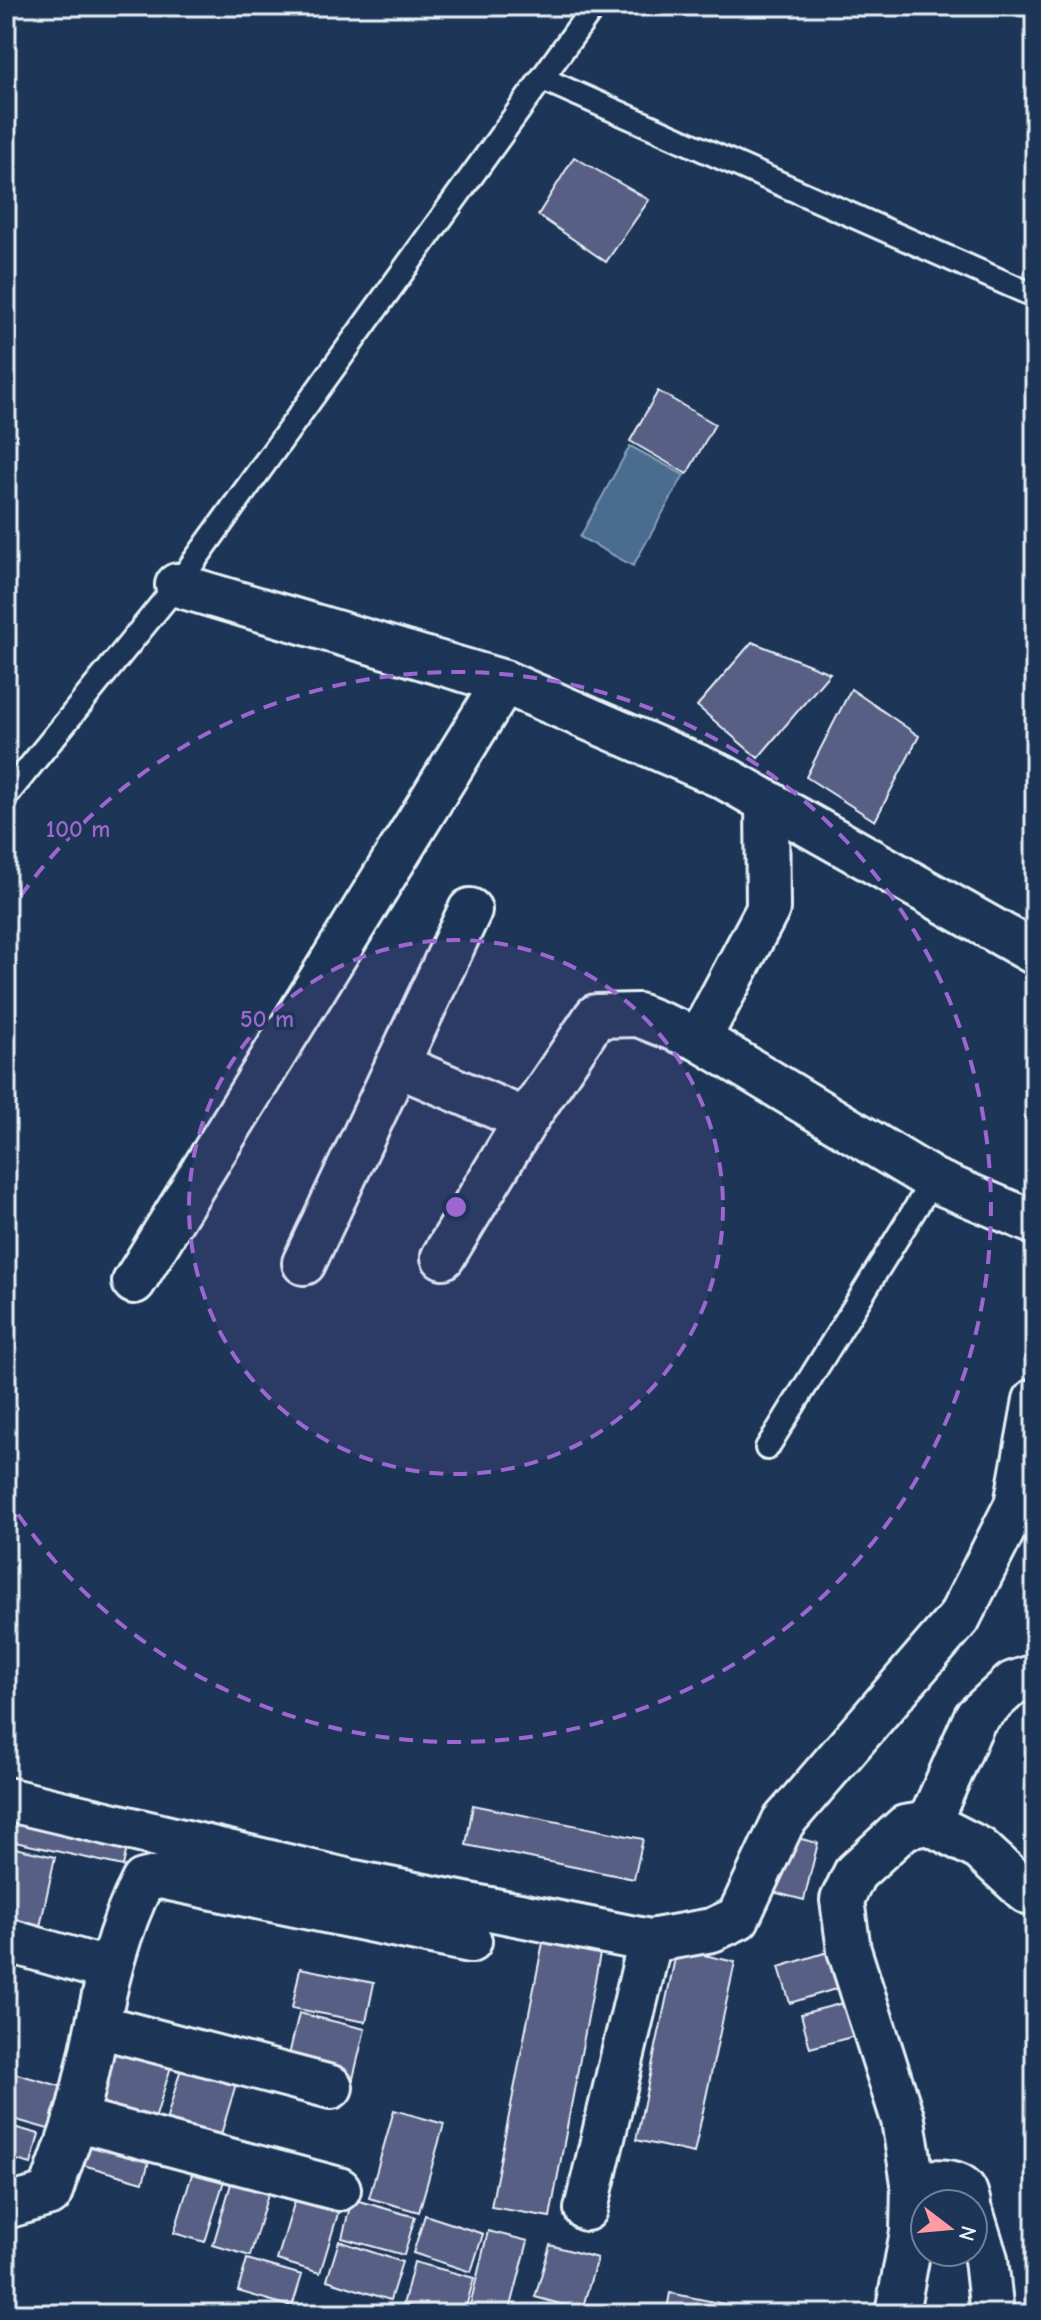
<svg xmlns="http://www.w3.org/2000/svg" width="1041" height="2320" font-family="'Comic Neue',sans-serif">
<rect width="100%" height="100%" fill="#1d3557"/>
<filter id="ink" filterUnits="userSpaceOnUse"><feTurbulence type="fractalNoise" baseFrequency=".0125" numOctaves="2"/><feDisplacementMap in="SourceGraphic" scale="16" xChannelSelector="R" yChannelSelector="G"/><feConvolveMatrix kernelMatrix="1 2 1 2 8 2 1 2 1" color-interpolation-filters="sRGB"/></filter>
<g filter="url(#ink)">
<!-- water -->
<path fill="#486c8f" stroke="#88a1b9" stroke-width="2" d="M630,446L684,475L633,566L580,537Z"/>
<!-- building -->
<g fill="#595e84" stroke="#e8f1f8" stroke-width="2">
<path d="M574,157L649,200L606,262L538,215Z"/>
<path d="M658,391L715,424L687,474L630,441Z"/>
<path d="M752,642L830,673L758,758L697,706Z"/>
<path d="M851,689L919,736L875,821L806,777Z"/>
<path d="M473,1805L643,1839L634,1879L466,1845Z"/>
<path d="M6,1807L130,1834L123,1866L6,1840Z"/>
<path d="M784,1835L818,1843L804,1900L769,1891Z"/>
<path d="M6,1846L55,1857L38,1936L6,1929Z"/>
<path d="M545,1932L602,1943L550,2217L491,2207Z"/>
<path d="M677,1949L735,1962L694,2153L636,2140Z"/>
<path d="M834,1950L845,1986L790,2003L779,1967Z"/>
<path d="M300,1968L374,1983L366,2022L292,2008Z"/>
<path d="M851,2001L859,2035L810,2048L801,2014Z"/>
<path d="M299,2013L365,2029L351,2087L285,2072Z"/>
<path d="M116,2042L173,2060L152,2129L95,2112Z"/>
<path d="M183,2061L238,2077L217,2148L163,2132Z"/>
<path d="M6,2071L67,2088L55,2131L6,2117Z"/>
<path d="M394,2110L444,2124L419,2212L369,2198Z"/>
<path d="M6,2125L39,2134L31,2164L6,2157Z"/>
<path d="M84,2132L152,2152L143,2182L76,2163Z"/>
<path d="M196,2161L227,2171L205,2242L174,2233Z"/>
<path d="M235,2170L272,2180L250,2256L213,2245Z"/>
<path d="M300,2184L343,2197L320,2273L277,2260Z"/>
<path d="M352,2199L415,2217L404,2255L342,2238Z"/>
<path d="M425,2215L483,2234L471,2272L413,2253Z"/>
<path d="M488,2231L528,2241L509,2314H468Z"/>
<path d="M339,2241L402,2262L390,2300L327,2280Z"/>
<path d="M550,2245L597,2258L582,2310L535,2297Z"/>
<path d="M247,2259L302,2275L292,2307L238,2291Z"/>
<path d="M414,2262L474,2278L464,2314H437L403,2305Z"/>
<path d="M670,2293L739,2307L738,2314H666Z"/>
</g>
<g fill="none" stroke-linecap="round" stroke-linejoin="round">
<!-- lane casing -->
<g stroke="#e8f1f8" stroke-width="28">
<g id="lane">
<path d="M543,79L1035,296"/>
<path d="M6,796L177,585L594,6"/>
<path d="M767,1448L933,1180"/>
</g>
</g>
<!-- street casing -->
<g stroke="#e8f1f8" stroke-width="48">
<g id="street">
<path d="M177,585L504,682L723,777L1035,953"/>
<path d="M699,1039L768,909L767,802"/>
<path d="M397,1065L526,1120"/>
<path d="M443,1257L526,1120L596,1016L638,1015L699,1039L933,1180L1035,1223"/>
<path d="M304,1263L470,910"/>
<path d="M134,1282L504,682"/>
<path d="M6,1799L350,1881L650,1941L712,1930L738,1918L783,1822L959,1618L1016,1505L1035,1400"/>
<path d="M929,1823L980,1849L1027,1892L1035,1894"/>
<path d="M6,1940L110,1970"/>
<path d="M98,2026L331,2087"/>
<path d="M75,2119L339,2189"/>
<path d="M913,2183C927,2182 957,2177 965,2191C967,2195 968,2200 969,2204"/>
<path d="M6,2207L50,2194C58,2169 68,2144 76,2118C98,2039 105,1954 143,1881L160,1877L470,1941"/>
<path d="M586,2209L650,1941"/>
<path d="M973,2217L986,2259L992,2314"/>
<path d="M897,2313L912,2232L913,2183L903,2120L849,1950L842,1900L855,1873L905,1827L929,1823L975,1718L1013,1683L1035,1676"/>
</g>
</g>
<!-- lane -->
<use href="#lane" stroke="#1d3557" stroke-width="22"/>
<!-- street -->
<use href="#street" stroke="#1d3557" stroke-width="42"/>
</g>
</g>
<!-- distance rings -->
<circle cx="456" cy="1207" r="267" fill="#9c67d0" fill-opacity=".12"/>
<g fill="none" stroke="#9c67d0" stroke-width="4" stroke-dasharray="14 10">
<circle cx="456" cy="1207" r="267"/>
<path d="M7 916A535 535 0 1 1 7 1498"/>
</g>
<circle cx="456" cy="1207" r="12" fill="#9c67d0" stroke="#1d3557" stroke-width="4"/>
<g font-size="24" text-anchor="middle" font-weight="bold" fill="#9c67d0" stroke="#1d3557" stroke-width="7" stroke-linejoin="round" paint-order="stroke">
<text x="78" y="837">100 m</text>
<text x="267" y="1027">50 m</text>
</g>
<!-- margin -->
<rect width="1041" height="2320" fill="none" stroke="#1d3557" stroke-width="32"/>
<rect x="16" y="16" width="1009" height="2288" fill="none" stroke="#e8f1f8" stroke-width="3" filter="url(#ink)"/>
<!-- north arrow -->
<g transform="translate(949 2228) rotate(106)"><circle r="38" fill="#1d3557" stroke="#6e8097" stroke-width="2"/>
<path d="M0-6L14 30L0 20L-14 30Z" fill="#ff9aa2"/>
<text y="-12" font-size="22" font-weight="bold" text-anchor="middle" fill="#e8f1f8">N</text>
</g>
</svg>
